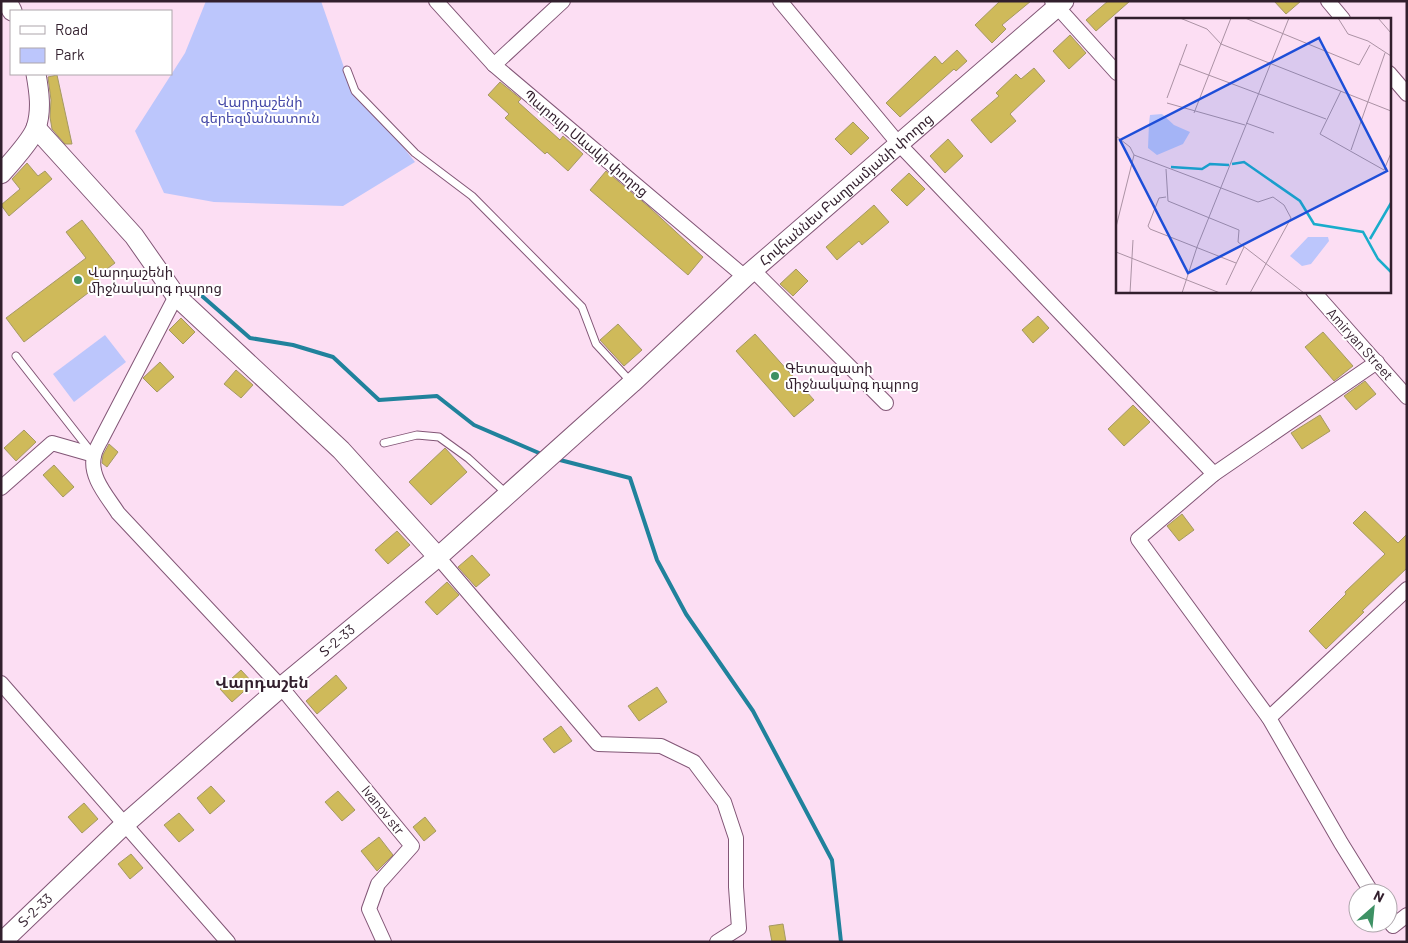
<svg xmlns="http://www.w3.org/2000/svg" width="1408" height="943" font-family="Barlow,'Noto Sans Armenian',sans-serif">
<rect width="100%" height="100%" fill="#fcdef3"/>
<!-- green -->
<g fill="#bcc6fc">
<path d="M206,1H321L347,76L415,162L343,206L214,202L164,193L135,131L185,53Z"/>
<path d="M105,335L126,362L74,402L53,374Z"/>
</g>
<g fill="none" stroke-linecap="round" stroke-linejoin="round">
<!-- stream -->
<g stroke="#20829c" stroke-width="4">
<path d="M194,289L250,338L293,345L333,357L379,400L437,396L474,425L539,453"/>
<path d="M560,460L630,478L657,560L686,614L753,711L832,860L841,942"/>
</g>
</g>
<!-- building -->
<g fill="#cfba5a" stroke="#a59964">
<path d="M1000,1H1031L1002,25L1006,29L992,43L975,25Z"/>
<path d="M1108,1H1130L1096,31L1086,20Z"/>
<path d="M1274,1H1301L1286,14Z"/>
<path d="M1070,35L1086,53L1069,69L1053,51Z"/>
<path d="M957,50L967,61L956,71L954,69L900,117L886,103L935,56L942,64Z"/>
<path d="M1034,68L1045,81L1010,114L1016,121L991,143L971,120L999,96L996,93L1016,74L1021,79Z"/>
<path d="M57,75L72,144H65L52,129L50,117L51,100L48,77Z"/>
<path d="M500,82L521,99L518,102L560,140L563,136L583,154L568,171L547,152L545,154L505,118L509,114L488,95Z"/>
<path d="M853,122L869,138L851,155L835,139Z"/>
<path d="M948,139L963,156L945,173L930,156Z"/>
<path d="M27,163L38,176L45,171L52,179L9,216L1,205L20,189L12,179Z"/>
<path d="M606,171L649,207L703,257L688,275L590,190Z"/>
<path d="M909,173L925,189L907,206L891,190Z"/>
<path d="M874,205L889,222L862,245L859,241L837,260L826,247Z"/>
<path d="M82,220L115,263L96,277L101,283L24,342L6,318L86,258L66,232Z"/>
<path d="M796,269L808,281L793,296L780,284Z"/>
<path d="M1038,316L1049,328L1033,343L1022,330Z"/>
<path d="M181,318L195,332L183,344L169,330Z"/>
<path d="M618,324L642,350L624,366L600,340Z"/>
<path d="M1323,332L1353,366L1334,381L1305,347Z"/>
<path d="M755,334L814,400L794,417L736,351Z"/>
<path d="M160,362L174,377L157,392L143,378Z"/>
<path d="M236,370L253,385L241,398L224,384Z"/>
<path d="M1365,381L1376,394L1356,410L1344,396Z"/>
<path d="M1133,405L1150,422L1124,446L1108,429Z"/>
<path d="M1320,415L1330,431L1302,449L1291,433Z"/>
<path d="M24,430L36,442L16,461L4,448Z"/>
<path d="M109,444L118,452L107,467L102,463L103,455Z"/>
<path d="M445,448L467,472L431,505L409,482Z"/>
<path d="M54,465L74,487L63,497L43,475Z"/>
<path d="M1365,511L1398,543L1407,534V568L1362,611L1364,612L1326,649L1309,631L1346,594L1345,592L1385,554L1353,523Z"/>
<path d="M1182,514L1194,530L1179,541L1167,526Z"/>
<path d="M397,531L410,545L388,564L375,550Z"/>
<path d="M472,555L490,575L476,587L458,567Z"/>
<path d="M447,582L459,595L437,615L425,602Z"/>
<path d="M241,670L253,683L232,702L220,689Z"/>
<path d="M336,675L347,688L317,714L306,701Z"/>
<path d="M657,687L667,702L639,721L628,706Z"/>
<path d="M561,726L572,741L554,753L543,739Z"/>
<path d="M211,786L225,801L210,814L197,798Z"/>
<path d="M338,791L355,810L342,821L325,802Z"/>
<path d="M84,803L98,819L82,833L68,817Z"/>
<path d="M179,813L194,830L179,842L164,825Z"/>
<path d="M425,817L436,831L424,841L413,827Z"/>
<path d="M379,837L393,855L377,871L361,851Z"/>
<path d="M131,854L143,868L130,879L118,864Z"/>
<path d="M783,924L786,942H772L769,926Z"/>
</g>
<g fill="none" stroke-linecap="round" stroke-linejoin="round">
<!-- lane casing -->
<g stroke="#825676" stroke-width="9">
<g id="lane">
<path d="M347,70L355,91L415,153L472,196L582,307L596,344L632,383"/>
<path d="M16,356L92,453"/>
<path d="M384,443L417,435L439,437L468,458L507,494"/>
</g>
</g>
<!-- street casing -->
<g stroke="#825676" stroke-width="16">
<g id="street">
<path d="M436,1L494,65L745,277"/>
<path d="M780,1L898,143L1214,474"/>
<path d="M1052,1L1117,73"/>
<path d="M1328,1L1343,19"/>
<path d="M494,65L563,1"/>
<path d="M1389,73L1407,94"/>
<path d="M753,270L886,403"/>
<path d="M1313,291L1407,397"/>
<path d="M176,296L102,438C99,444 95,450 94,456C89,477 108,497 118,513L281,687L412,846L378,884L369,909L384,942"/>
<path d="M1,488L52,443L94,455"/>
<path d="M438,557L598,744L661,746L694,762L724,802L736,838V887L739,928L717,942"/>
<path d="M1,683L228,942"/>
<path d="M1269,718L1407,589"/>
<path d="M1372,893L1341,843L1269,718L1138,539L1214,474L1377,362"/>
<path d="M1388,919L1393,926L1407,915"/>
</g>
</g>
<!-- secondary casing -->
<g stroke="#825676" stroke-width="21">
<g id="secondary">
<path d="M7,1L12,11"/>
<path d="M36,128L134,236L176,296L341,450L438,557"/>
<path d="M1,174C10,164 32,139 36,128C42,110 39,91 36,74"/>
<path id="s1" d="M2,942L125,824L281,687L438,557L632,383L745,277L1064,1"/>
</g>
</g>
<!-- lane -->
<use href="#lane" stroke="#fff" stroke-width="7"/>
<!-- street -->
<use href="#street" stroke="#fff" stroke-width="14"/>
<!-- secondary -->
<use href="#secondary" stroke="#fff" stroke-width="19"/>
</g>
<!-- markers -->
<g fill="#3d9164" stroke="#fff" stroke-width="2">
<circle cx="78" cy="280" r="5"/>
<circle cx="775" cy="376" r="5"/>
</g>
<g text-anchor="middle" stroke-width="4" stroke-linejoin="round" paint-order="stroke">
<!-- park labels -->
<g font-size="14" fill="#464aa8" stroke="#fff">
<text x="260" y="107">Վարդաշենի<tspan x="260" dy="16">գերեզմանատուն</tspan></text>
</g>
<!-- street labels -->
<g font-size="14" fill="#321f2d" stroke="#fff">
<text transform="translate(586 143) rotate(40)" y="5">Պարույր Սևակի փողոց</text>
<text dy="5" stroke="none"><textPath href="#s1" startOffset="1131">Հովհաննես Բաղրամյանի փողոց</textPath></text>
<text transform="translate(1360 344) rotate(48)" y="5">Amiryan Street</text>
<text dy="5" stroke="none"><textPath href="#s1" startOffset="451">Տ-2-33</textPath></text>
<text transform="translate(383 810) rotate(51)" y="5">Ivanov str</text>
<text dy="5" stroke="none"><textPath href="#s1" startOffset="46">Տ-2-33</textPath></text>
</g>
<!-- poi labels -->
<g font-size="14" fill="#321f2d" stroke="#fff" text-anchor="start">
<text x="88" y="277">Վարդաշենի<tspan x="88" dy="16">միջնակարգ դպրոց</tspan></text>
<text x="785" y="373">Գետազատի<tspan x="785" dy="16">միջնակարգ դպրոց</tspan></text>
</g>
<!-- quarter labels -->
<g font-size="16" font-weight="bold" fill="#321f2d" stroke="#fff">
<text x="262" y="688">Վարդաշեն</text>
</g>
</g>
<!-- overview -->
<g transform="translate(1116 18)">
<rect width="275" height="275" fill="#fcdef3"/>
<path d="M46,96L58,107L74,114L67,126L41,137L32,130L33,105L34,97ZM192,219H212L213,223L195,246L186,248L174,238Z" fill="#bcc6fc"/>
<path fill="none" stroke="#19accb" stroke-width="2.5" d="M116,146L128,144L184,183L198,206L247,214L262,241L275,254M55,149L86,151L94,146L113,147M254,221L275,185"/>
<path fill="none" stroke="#ab92a4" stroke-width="1" d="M64,0L91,11L105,26L275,93M129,0L243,47L254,27M222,0L232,16L252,23L275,38M262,0L275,15M63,46L210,101M225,73L204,116L268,152L275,135M51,80L71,26M51,85L129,107M78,95L115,0M130,105L158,115M0,118L14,129L18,137L0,209M235,132L269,35M18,137L142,184L157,179L168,187L175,200L134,275M50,151L52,183L123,212L122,224L188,275M50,179L43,180L32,208L34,211L120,245M0,234L104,275M110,267L128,229M14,275L17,222M66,275L81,229L173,0"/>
<path fill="#1d4ed8" fill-opacity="0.15" stroke="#1d4ed8" stroke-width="2.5" d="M203,20L271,153L72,255L4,122Z"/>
<rect width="275" height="275" fill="none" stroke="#321f2d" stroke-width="2.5"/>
</g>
<!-- border -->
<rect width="1408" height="943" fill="none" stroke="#321f2d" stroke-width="5"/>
<!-- legend -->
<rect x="10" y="10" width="162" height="65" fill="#ffffff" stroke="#ada5ab"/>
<rect x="20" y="26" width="25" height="8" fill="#ffffff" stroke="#ada5ab"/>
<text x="55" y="35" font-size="15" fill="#321f2d">Road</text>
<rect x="20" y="48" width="25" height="15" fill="#bcc6fc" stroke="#ada5ab"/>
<text x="55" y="60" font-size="15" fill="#321f2d">Park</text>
<!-- north arrow -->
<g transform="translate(1373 908) rotate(27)"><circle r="24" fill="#ffffff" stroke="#ada5ab"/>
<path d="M0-4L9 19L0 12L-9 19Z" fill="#3d9164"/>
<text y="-8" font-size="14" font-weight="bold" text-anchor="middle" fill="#321f2d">N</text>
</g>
</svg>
